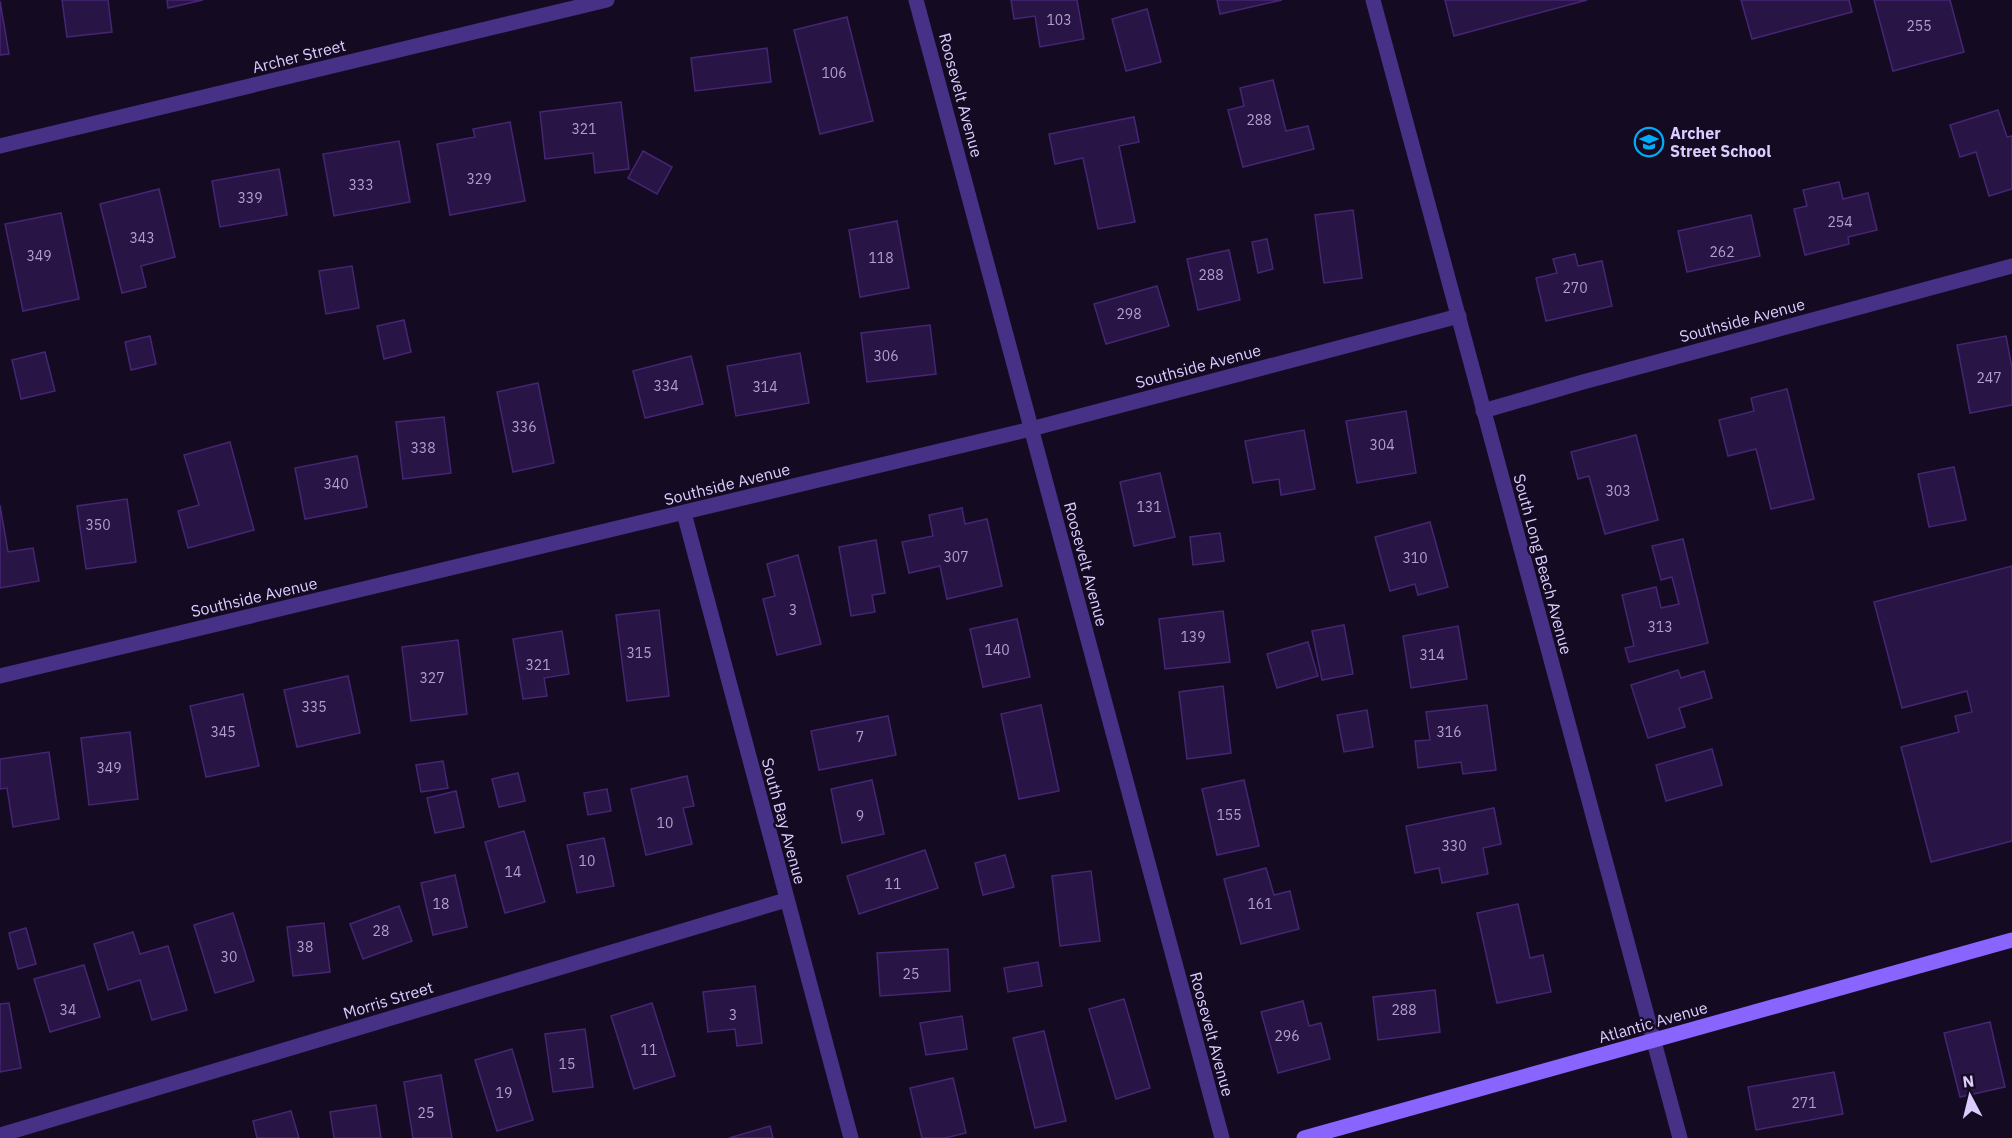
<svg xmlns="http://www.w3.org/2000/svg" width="2012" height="1138" font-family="'IBM Plex Sans',sans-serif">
<rect width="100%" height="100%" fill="#140b23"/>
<!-- building -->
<g fill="#291545" stroke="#452574" stroke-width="1.5">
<path d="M62,0H108L112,32L67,37Z"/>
<path d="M167,0H203L168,8Z"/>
<path d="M1011,0H1077L1084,39L1040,47L1035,16L1014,19Z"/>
<path d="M1217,0H1282L1220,14Z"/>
<path d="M1445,0H1587L1454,36Z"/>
<path d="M1741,0H1849L1852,12L1752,39Z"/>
<path d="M1874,0H1950L1964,52L1893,71Z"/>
<path d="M0,1L9,54L0,55Z"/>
<path d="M1147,9L1161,62L1126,71L1112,19Z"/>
<path d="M847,17L873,121L820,134L794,30Z"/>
<path d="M767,48L771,82L695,91L691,58Z"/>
<path d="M1273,80L1286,131L1308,126L1314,149L1243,167L1228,110L1244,106L1240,88Z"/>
<path d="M621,102L629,169L595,173L593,153L545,159L540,112Z"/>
<path d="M1998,110L2007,137L2012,136V189L1989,196L1976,152L1960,157L1950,125Z"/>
<path d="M1134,117L1139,142L1119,146L1135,222L1098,229L1083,158L1055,164L1049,134Z"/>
<path d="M510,122L525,201L450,215L437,144L475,137L473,129Z"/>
<path d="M399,141L410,202L334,216L323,154Z"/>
<path d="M643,151L672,167L657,194L628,178Z"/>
<path d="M279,169L287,215L220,227L212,181Z"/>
<path d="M1839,182L1843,199L1868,193L1877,230L1848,237L1849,244L1805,255L1794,209L1807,206L1803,190Z"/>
<path d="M159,189L175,257L141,266L146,287L122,293L100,204Z"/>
<path d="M1353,210L1362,278L1324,283L1315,215Z"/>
<path d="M61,213L79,299L23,311L5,224Z"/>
<path d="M1751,215L1760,256L1687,272L1678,231Z"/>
<path d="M897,221L909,288L860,297L849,230Z"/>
<path d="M1267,239L1273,269L1258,273L1252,242Z"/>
<path d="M1229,250L1240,300L1198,310L1187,259Z"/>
<path d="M1575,254L1578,266L1602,261L1612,306L1546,321L1536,278L1557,273L1553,259Z"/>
<path d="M352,266L359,308L326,314L319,271Z"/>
<path d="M1157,286L1169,326L1106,344L1094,304Z"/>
<path d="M404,320L411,352L384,359L377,326Z"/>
<path d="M930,325L936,374L867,382L861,333Z"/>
<path d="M150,336L156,364L131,370L125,342Z"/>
<path d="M2006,336L2012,368V405L1970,413L1957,345Z"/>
<path d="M45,352L55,391L21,399L12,360Z"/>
<path d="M800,353L809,403L736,416L727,366Z"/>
<path d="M691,356L703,404L645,418L633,371Z"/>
<path d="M538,383L554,463L513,472L497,392Z"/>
<path d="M1787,389L1814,499L1771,509L1756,449L1728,456L1719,420L1754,411L1751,398Z"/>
<path d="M1406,411L1416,473L1357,483L1346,421Z"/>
<path d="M444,417L451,473L403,479L396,422Z"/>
<path d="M1304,430L1315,489L1281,495L1279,479L1253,483L1245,441Z"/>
<path d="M1636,435L1658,520L1605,534L1589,476L1578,479L1571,452Z"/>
<path d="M230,442L254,530L188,548L178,511L199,505L184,455Z"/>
<path d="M357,456L367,507L305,519L295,468Z"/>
<path d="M1954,467L1966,520L1929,527L1918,474Z"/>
<path d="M1160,473L1175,537L1134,546L1120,482Z"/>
<path d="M127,499L136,562L86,569L77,506Z"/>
<path d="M0,505L8,552L33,548L39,581L0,588Z"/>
<path d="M962,508L965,524L987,519L1002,586L947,599L940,566L909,573L902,542L933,536L929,515Z"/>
<path d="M1430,522L1448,587L1418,595L1415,584L1390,591L1375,537Z"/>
<path d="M1220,533L1224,561L1193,565L1190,537Z"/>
<path d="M1683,539L1708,643L1629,662L1625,648L1634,646L1622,595L1656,587L1661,608L1679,604L1672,577L1661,580L1652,546Z"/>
<path d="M876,540L885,593L872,595L875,612L851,616L839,547Z"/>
<path d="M798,555L821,644L777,655L763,599L775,596L767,564Z"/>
<path d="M2012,566V841L1931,862L1901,747L1959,732L1955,716L1972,712L1967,691L1902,708L1874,602Z"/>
<path d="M659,610L669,696L627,701L616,615Z"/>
<path d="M1223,611L1230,662L1165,669L1159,619Z"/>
<path d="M1017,619L1030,677L983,687L970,629Z"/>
<path d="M1344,625L1353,674L1322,680L1312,631Z"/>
<path d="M1458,626L1467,679L1411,688L1403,636Z"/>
<path d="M562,631L569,674L544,678L547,696L523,699L513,639Z"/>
<path d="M458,640L467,714L411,721L402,647Z"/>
<path d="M1308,642L1318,676L1277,688L1267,654Z"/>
<path d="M1678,670L1681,678L1704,671L1712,698L1679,708L1685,727L1648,738L1631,685Z"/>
<path d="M348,676L360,733L297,747L284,690Z"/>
<path d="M1223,686L1231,753L1187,759L1179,692Z"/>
<path d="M243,694L259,766L206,777L190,706Z"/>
<path d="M1041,705L1059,791L1019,799L1001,714Z"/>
<path d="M1487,705L1496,770L1463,774L1461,762L1418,768L1415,741L1430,740L1426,712Z"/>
<path d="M1367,710L1373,747L1344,752L1337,715Z"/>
<path d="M888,716L896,755L819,770L811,731Z"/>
<path d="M130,732L138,799L89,805L81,738Z"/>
<path d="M1712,749L1722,785L1666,801L1656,765Z"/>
<path d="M49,752L59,819L13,827L7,788L0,789V759Z"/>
<path d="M443,761L448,788L421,792L416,765Z"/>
<path d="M518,773L525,801L499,807L492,779Z"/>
<path d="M687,776L694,806L683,808L692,844L646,855L631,789Z"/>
<path d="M872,780L884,834L842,843L831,789Z"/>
<path d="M1244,780L1259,846L1217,855L1202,789Z"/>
<path d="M607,789L611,811L588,815L584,793Z"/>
<path d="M456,791L464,827L435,833L427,798Z"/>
<path d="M1494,808L1501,844L1483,848L1488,874L1442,883L1439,868L1415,873L1406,826Z"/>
<path d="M524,831L545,902L505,913L485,842Z"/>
<path d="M604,838L614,886L577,893L567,845Z"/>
<path d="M925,850L938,888L859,914L847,876Z"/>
<path d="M1005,855L1014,887L983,895L975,863Z"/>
<path d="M1266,868L1274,895L1290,891L1299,929L1241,944L1224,879Z"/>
<path d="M1091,871L1100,941L1060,946L1052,876Z"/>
<path d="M455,875L467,927L433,935L421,883Z"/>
<path d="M1518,904L1530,958L1543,955L1551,992L1497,1003L1477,913Z"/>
<path d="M399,906L412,941L363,959L350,924Z"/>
<path d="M233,913L254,981L215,993L194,925Z"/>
<path d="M324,923L330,972L293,976L287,927Z"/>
<path d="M26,928L36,964L18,969L9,933Z"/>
<path d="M133,932L140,954L168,946L187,1010L152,1020L140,980L108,990L94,944Z"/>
<path d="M948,949L950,991L880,996L877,953Z"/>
<path d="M1038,962L1042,986L1008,992L1004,968Z"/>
<path d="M84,965L100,1017L50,1032L34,979Z"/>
<path d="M755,986L762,1043L737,1046L735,1029L708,1032L703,992Z"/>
<path d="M1435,990L1440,1032L1378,1040L1373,997Z"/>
<path d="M1124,999L1150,1088L1116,1099L1089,1009Z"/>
<path d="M1303,1001L1309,1026L1321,1023L1330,1059L1278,1073L1261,1012Z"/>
<path d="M9,1003L21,1068L0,1072V1004Z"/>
<path d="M652,1003L675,1076L634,1089L611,1016Z"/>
<path d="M962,1016L967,1049L926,1055L920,1023Z"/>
<path d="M1990,1022L2005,1087L1960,1097L1944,1033Z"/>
<path d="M585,1029L593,1087L553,1092L545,1034Z"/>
<path d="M1044,1031L1066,1121L1035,1128L1013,1038Z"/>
<path d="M512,1049L533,1120L497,1131L475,1060Z"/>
<path d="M1834,1072L1843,1114L1756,1130L1748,1087Z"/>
<path d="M441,1075L452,1138H413L404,1082Z"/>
<path d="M953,1078L966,1133L945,1138H922L910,1088Z"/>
<path d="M376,1105L381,1138H334L330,1112Z"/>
<path d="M291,1111L299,1138H257L253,1121Z"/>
<path d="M770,1126L773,1138H729Z"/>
</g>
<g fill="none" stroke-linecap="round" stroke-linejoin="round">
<!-- minor -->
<g stroke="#473186" stroke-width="15">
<path d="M916,0L1222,1138"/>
<path d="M1373,0L1680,1138"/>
<path d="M0,146L607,0"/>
<path d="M1483,411L1583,382L2012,266"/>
<path d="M684,513L851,1138"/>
<path d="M0,676L1031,429L1459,316"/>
<path d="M0,1135L786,900"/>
</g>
<!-- secondary -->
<path stroke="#8964ff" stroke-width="15" d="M1304,1138L2012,940"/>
</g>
<!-- icons -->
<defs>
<g id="school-ring" transform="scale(1.5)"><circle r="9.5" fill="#140b23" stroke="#00abf8" stroke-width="1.5"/><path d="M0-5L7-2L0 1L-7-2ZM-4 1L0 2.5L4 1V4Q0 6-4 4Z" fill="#00abf8"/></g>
</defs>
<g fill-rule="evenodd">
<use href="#school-ring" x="1649" y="142"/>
</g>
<g text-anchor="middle" stroke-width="5" stroke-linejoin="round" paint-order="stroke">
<!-- number labels -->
<g font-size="14" fill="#b09fd0">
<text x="1059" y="25">103</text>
<text x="1919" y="31">255</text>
<text x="834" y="78">106</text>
<text x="1259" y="125">288</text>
<text x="584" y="134">321</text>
<text x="479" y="184">329</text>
<text x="361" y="190">333</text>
<text x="250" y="203">339</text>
<text x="1840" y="227">254</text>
<text x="142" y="243">343</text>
<text x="1722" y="257">262</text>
<text x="39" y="261">349</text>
<text x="881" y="263">118</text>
<text x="1211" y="280">288</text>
<text x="1575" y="293">270</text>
<text x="1129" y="319">298</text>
<text x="886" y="361">306</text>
<text x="1989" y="383">247</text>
<text x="666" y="391">334</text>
<text x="765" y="392">314</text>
<text x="524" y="432">336</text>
<text x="1382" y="450">304</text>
<text x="423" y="453">338</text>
<text x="336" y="489">340</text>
<text x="1618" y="496">303</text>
<text x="1149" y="512">131</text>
<text x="98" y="530">350</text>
<text x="956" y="562">307</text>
<text x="1415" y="563">310</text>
<text x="793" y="615">3</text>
<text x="1660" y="632">313</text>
<text x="1193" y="642">139</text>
<text x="997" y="655">140</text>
<text x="639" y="658">315</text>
<text x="1432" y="660">314</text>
<text x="538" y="670">321</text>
<text x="432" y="683">327</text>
<text x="314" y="712">335</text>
<text x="223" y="737">345</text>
<text x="1449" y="737">316</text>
<text x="860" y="742">7</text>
<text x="109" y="773">349</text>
<text x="1229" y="820">155</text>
<text x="860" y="821">9</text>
<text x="665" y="828">10</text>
<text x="1454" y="851">330</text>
<text x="587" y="866">10</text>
<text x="513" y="877">14</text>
<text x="893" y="889">11</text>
<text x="441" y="909">18</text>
<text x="1260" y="909">161</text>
<text x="381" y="936">28</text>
<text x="305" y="952">38</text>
<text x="229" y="962">30</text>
<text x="911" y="979">25</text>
<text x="68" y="1015">34</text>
<text x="1404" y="1015">288</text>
<text x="733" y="1020">3</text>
<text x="1287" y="1041">296</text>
<text x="649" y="1055">11</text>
<text x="567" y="1069">15</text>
<text x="504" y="1098">19</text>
<text x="1804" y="1108">271</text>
<text x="426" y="1118">25</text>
</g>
<!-- street labels -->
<g font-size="16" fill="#ddcdff" stroke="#140b23">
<text transform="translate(299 56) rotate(-14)" y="6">Archer Street</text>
<text transform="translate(961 95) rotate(75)" y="6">Roosevelt Avenue</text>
<text transform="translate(1742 320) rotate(-15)" y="6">Southside Avenue</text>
<text transform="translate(1198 366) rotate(-15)" y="6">Southside Avenue</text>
<text transform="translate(727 484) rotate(-14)" y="6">Southside Avenue</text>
<text transform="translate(1086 564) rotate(75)" y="6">Roosevelt Avenue</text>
<text transform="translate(1543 564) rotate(75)" y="6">South Long Beach Avenue</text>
<text transform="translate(254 597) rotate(-13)" y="6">Southside Avenue</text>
<text transform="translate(784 821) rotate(75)" y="6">South Bay Avenue</text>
<text transform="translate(388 1000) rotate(-17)" y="6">Morris Street</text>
<text transform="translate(1653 1022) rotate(-16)" y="6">Atlantic Avenue</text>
<text transform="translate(1212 1034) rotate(75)" y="6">Roosevelt Avenue</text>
</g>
<!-- poi labels -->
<g font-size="16" font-weight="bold" fill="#ddcdff" stroke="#140b23" text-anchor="start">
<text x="1670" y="139">Archer<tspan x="1670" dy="18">Street School</tspan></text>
</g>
</g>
<!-- north arrow -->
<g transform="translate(1970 1096) rotate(353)" stroke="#140b23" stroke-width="4.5" paint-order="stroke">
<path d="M0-4.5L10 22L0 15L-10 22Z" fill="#ddcdff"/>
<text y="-9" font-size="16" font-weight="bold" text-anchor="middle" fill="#ddcdff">N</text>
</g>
</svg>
